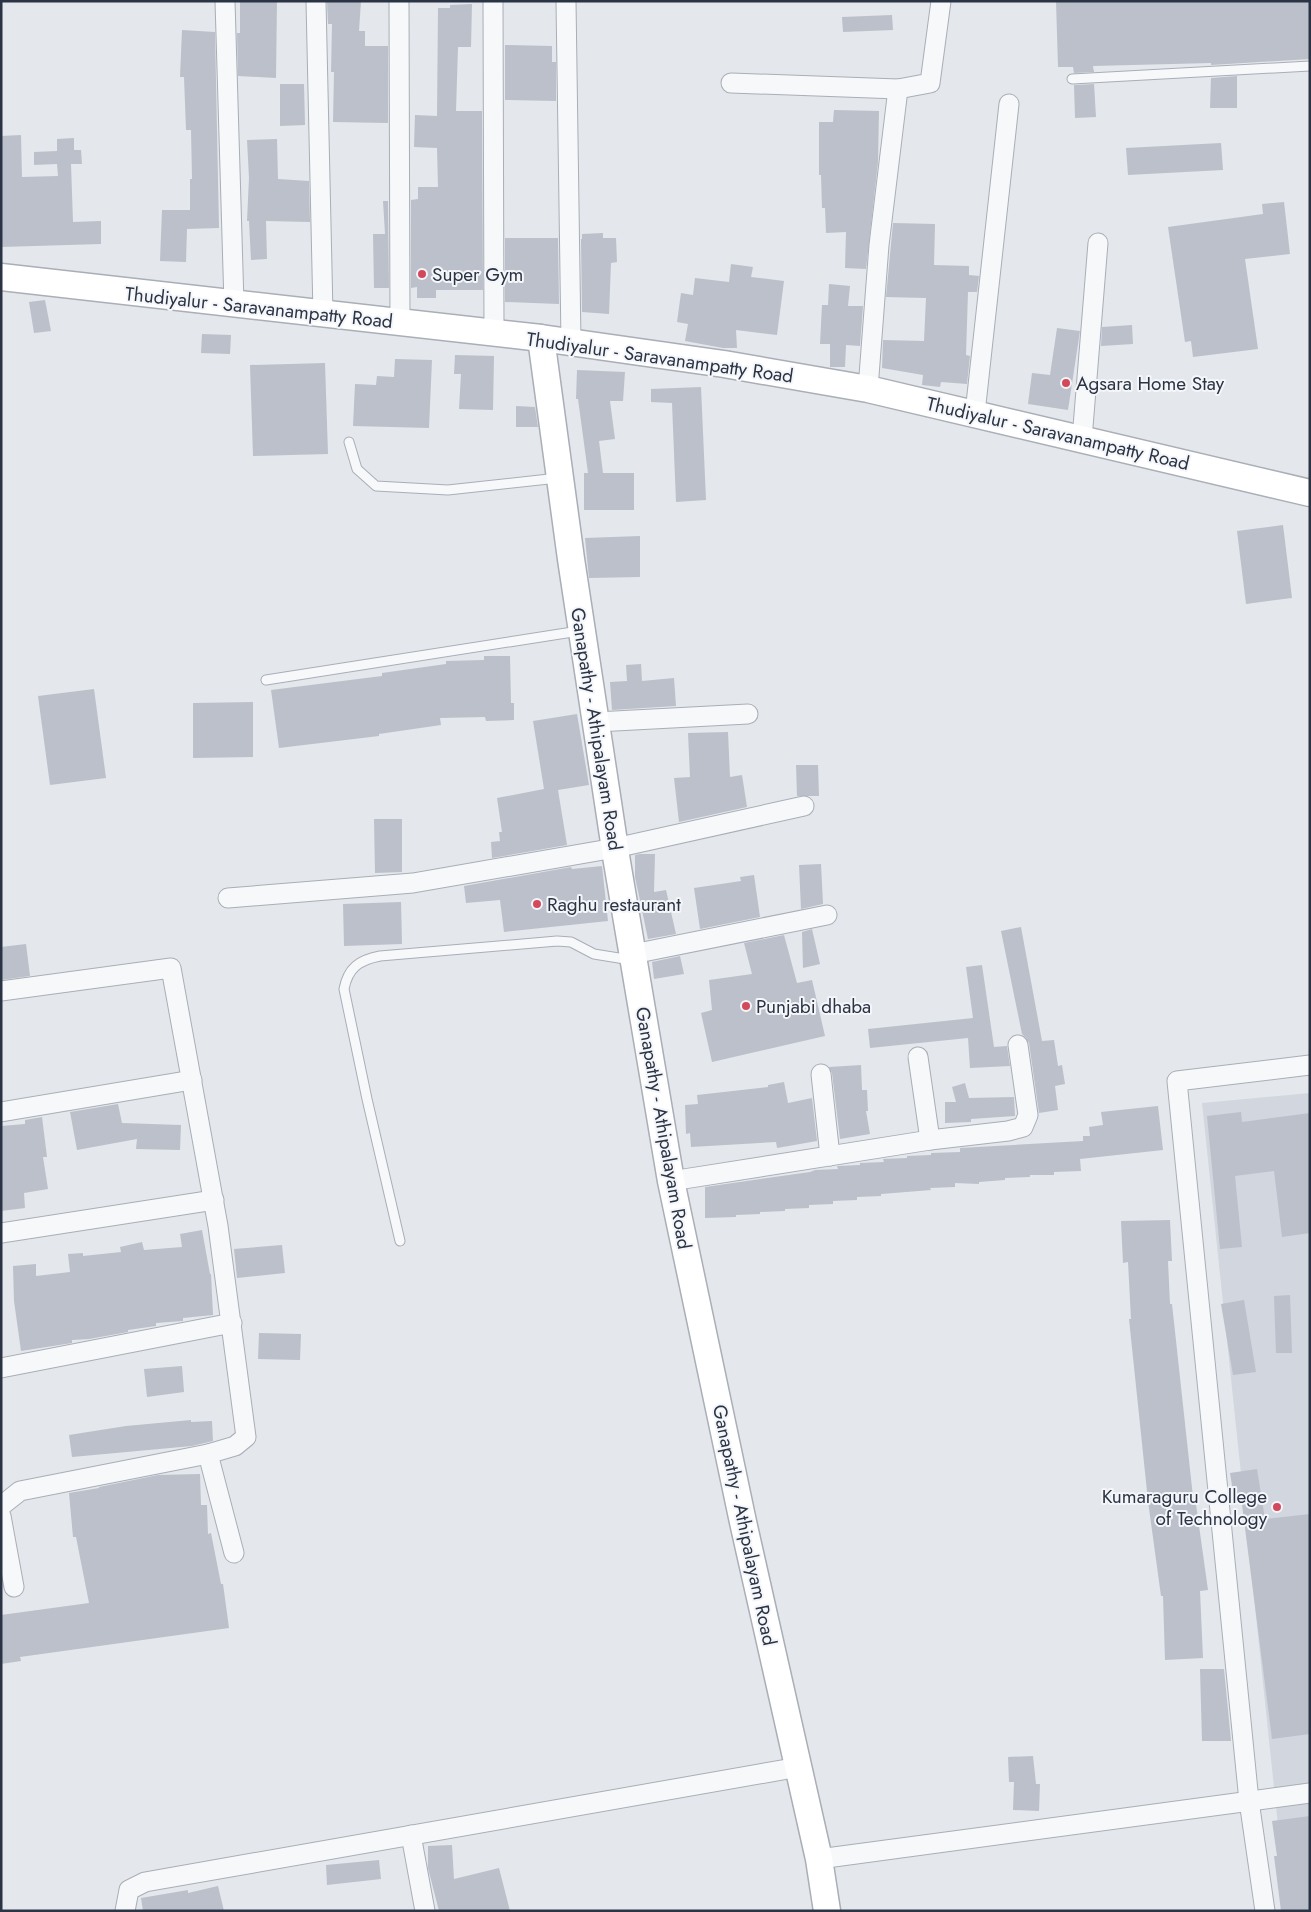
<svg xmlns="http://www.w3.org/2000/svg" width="1311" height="1912" font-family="Jost,sans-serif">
<rect width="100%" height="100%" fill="#e4e7ec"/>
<!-- built -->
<path fill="#d2d6de" d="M1310,1093V1911H1287L1202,1103Z"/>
<!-- building -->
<g fill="#bbc0ca">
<path d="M240,1H277L276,78L238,76L237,33H240Z"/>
<path d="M327,1H361L359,31H365V46H388V123L333,122L334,72H331L332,24H328Z"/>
<path d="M1056,1H1310V59L1211,65V63L1093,66L1094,72L1074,73L1073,67H1058Z"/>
<path d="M472,4L471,47H458L456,111H482L483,290H436V298H417V287L411,288V200L418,199V187H438L437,148L414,147L415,115L437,116L438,8H450V5Z"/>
<path d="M892,15L893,30L843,32L842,17Z"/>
<path d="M182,30L215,32L219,228L187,229L186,262L160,261L162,210H190V179H192L191,130H186L184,77H180Z"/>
<path d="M505,45L552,46V62H556V101L505,100Z"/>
<path d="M1237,76V108H1210L1211,78Z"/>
<path d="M280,84H304L305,125L280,126Z"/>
<path d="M1094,84L1096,117L1075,118L1074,85Z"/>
<path d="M834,110L879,111L878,162L866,269L845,268L846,232L826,233L825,208H822L821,175H819V122H833Z"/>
<path d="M21,135L22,177L58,176L57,164L34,165V152L57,151V139L74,138V150H81L82,164H71L73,222L101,221V244L1,247V136Z"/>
<path d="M277,139L278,179L309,181L310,222L266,221L267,259L251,260L249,221H247L249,178L247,140Z"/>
<path d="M1221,143L1223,170L1128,175L1126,148Z"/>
<path d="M383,201H388L389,288H374L373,234H385Z"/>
<path d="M1284,202L1290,254L1245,259L1258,349L1193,357L1191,341L1185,342L1168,227L1263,214L1262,204Z"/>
<path d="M893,223L935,224L934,265L969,266V275L979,276L977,292H968L966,355L970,356L967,384L941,382L940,387L922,385L923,375L882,368L883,340L924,341L926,298L886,297Z"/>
<path d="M603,233V238H616L617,262L611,263L609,314L582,312L581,239H582V234Z"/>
<path d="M505,238H558L559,304L505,302Z"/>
<path d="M731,264L753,267L751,277L784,281L777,335L736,330L737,348H723L685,341L688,324L677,322L681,293L693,295L695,278L729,282Z"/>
<path d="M829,284L850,286L848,306H863L860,346L846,345L845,367H830V344H820L822,305H828Z"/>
<path d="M45,300L51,331L34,333L29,302Z"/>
<path d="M1132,325L1133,344L1101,346L1102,327Z"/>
<path d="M1057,328L1080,331L1068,410L1028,404L1032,373L1050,375Z"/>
<path d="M202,334L231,335L230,354L201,353Z"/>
<path d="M455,355L494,356L493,410L459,409L461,374H454Z"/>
<path d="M395,359L432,360L429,428L353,426L355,384L376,385L377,376L394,377Z"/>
<path d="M325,363L328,454L253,456L250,365Z"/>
<path d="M577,370L625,372L623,401H610L615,439L599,441L603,473H634V510H584V473H588L578,399H576Z"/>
<path d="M701,387L706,500L676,502L672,403L651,402V389Z"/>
<path d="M516,406L535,407L538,427H516Z"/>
<path d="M1283,525L1292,598L1246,604L1237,531Z"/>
<path d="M640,536V577L589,578L585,538Z"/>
<path d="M484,656H510L511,703H514V720L486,721L485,717L440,718L441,725L379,734V736L279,748L271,690L382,676V673L446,664V661L484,660Z"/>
<path d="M641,664L642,681L674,678L676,706L612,710L610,682L627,681L626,665Z"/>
<path d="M94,689L106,778L50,785L38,696Z"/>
<path d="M253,702V757L193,758V703Z"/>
<path d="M577,714L589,785L558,790L567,845L492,858L491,842L500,841L499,832H502L497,798L544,789L533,721Z"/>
<path d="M728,732L730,777L742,775L747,807L679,822L674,778L690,777L688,733Z"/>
<path d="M796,765H818L819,796H797Z"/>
<path d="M374,819H402V872L375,873Z"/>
<path d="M640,854H655L654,892L666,890L676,934L648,939L635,877V855Z"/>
<path d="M821,864L823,904L801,909L799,865Z"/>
<path d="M602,866L608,921L504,932L500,900L466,903L464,886L571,867L572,869Z"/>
<path d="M754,875L760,917L700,929L694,888L741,881L740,877Z"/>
<path d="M401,902L402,944L344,946L343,904Z"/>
<path d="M1021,927L1042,1041L1054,1040L1058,1066L1062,1065L1065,1084L1055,1086L1058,1110L1039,1113L1029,1043L1026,1038L1022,1034L1001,931Z"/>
<path d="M812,929L820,964L803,968L802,932Z"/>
<path d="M784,935L797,983L812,980L825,1036L712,1062L701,1013L712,1010L709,980L752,974L744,943Z"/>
<path d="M26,944L30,976L1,980V947Z"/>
<path d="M680,956L684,974L654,979L652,962Z"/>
<path d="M982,965L994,1047L1007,1046L1010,1066L970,1068L968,1038L870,1048L868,1029L973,1018L966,967Z"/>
<path d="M861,1065L862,1090H867L868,1111H866L870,1134L840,1139L832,1073L829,1067Z"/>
<path d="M784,1082L788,1103L812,1098L817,1141L777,1148L776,1142L691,1147L690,1133L686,1134L685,1105L698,1104L697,1095L768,1087V1085Z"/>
<path d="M965,1083L969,1098L1014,1097L1015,1116L971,1119V1122L945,1123V1102H956L952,1087Z"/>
<path d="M118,1104L122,1123L181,1125L180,1150L136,1149L137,1139L77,1150L70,1112Z"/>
<path d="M1158,1106L1163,1150L1080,1159L1081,1171L1054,1172V1175H1030V1177L1005,1178V1180L979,1182V1184L955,1183V1187L930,1188L931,1190L881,1194V1196L857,1197V1200L833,1201V1204L809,1205V1208L785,1209V1211L760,1212V1214L736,1215V1217L705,1218V1187L810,1172L815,1170L838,1169L837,1166L860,1165V1163L884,1162L883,1159L907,1158V1156L931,1155V1153L960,1152V1148L1083,1141V1136H1090L1089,1127L1103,1125L1101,1112Z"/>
<path d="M1241,1112L1242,1122L1310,1113V1233L1282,1237L1274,1171L1235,1176L1242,1247L1220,1249L1207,1116Z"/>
<path d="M42,1117L47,1157H43L48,1189L24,1193L25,1208L1,1211V1126L25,1124V1120Z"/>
<path d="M1170,1220L1172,1261H1168L1170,1304H1172L1193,1497H1195L1208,1590L1200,1591L1203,1658L1165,1660L1163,1596H1161L1148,1501L1129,1319H1131L1128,1262L1123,1263L1121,1221Z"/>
<path d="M202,1230L210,1274H211L213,1315L183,1318V1321L156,1323V1326L128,1330V1332L89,1339L72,1340V1343L21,1351L14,1301L13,1266L36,1264V1276L70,1272L68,1254L83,1253V1256L121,1252L120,1247L142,1242L144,1250L182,1247L180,1234Z"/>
<path d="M282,1245L285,1273L237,1278L234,1249Z"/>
<path d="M1290,1295L1292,1353H1276L1274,1296Z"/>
<path d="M1244,1300L1256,1372L1233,1375L1221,1304Z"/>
<path d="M259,1333L301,1334L300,1360L258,1359Z"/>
<path d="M182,1366L184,1392L147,1397L144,1369Z"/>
<path d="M191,1420V1422L212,1421L213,1441L192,1446L72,1457L69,1435L126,1426Z"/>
<path d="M1257,1469L1265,1519L1310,1514V1734L1272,1739L1241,1497L1234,1498L1230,1473Z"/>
<path d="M200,1474L201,1505H207L208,1534L211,1533L221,1584H223L229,1628L20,1657L21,1661L1,1664V1615L89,1603L76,1537H73L69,1493L99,1488V1487L158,1475Z"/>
<path d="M1200,1669H1224L1231,1741H1202Z"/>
<path d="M1033,1756L1036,1784H1040L1039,1811L1013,1810L1014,1782H1009L1008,1757Z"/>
<path d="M1310,1816V1911H1281L1274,1856H1277L1272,1821Z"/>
<path d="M452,1845L454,1879L499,1868L510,1911H439L428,1868V1846Z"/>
<path d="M379,1860L381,1879L327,1885L326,1865Z"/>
<path d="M218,1886L224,1911H143L141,1898L188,1890V1893Z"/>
</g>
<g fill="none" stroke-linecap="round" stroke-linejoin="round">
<!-- lane casing -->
<g stroke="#a9aeb7" stroke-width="11">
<g id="lane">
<path d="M1072,79L1310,66"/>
<path d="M349,442L357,469L376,486L448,490L558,478"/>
<path d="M266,680L579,631"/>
<path d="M400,1241L367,1099L344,989C348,968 359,960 380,956L557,941L571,942L594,954L631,960"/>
</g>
</g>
<!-- street casing -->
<g stroke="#a9aeb7" stroke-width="21">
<g id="street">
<path d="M225,1L234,304"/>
<path d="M316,1L323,314"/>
<path d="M399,1L400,323"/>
<path d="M493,1L494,333"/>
<path d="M566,1L571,342"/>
<path d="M731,83L898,89L930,83L941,1"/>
<path d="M868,389L879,245L898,89"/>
<path d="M975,413L1009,104"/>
<path d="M1082,439L1098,243"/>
<path d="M596,722L748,714"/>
<path d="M228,898L413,883L615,848L804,806"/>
<path d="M633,954L827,915"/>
<path d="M1,991L171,968L218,1226L246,1437L235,1446L208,1454L20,1491L1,1506"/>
<path d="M918,1057L930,1140"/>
<path d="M821,1074L830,1156"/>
<path d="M1,1112L192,1080"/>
<path d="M671,1181L930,1140L1008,1131L1023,1127L1028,1115L1018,1045"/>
<path d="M1,1233L214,1200"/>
<path d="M1,1368L232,1323"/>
<path d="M208,1454L234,1553"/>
<path d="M1,1516L14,1587"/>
<path d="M411,1835L425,1911"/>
<path d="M819,1859L1310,1793"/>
<path d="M125,1911L129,1890L145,1882L799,1767"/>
<path d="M1265,1911L1249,1801L1177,1081L1310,1065"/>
</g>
</g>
<!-- secondary casing -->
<g stroke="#a9aeb7" stroke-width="29">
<g id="secondary">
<path d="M1,277L541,338L724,364L868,389L1310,493"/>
<path d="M541,338L571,559L617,862L671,1181L743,1522L819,1859L827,1911"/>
</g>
</g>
<!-- lane -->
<use href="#lane" stroke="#f7f8fa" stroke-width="9"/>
<!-- street -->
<use href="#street" stroke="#f7f8fa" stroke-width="19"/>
<!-- secondary -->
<use href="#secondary" stroke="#fff" stroke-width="26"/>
</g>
<!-- markers -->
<g fill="#d1495b" stroke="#f4f6f9" stroke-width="2">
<circle cx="422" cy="274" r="5"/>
<circle cx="1066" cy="383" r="5"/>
<circle cx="537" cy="904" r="5"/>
<circle cx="746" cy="1006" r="5"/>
<circle cx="1277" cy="1507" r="5"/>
</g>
<g text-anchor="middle" stroke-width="4" stroke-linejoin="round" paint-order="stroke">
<!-- poi labels -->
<g font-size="19" fill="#2b3445" stroke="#f4f6f9" text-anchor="start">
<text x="432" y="281">Super Gym</text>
<text x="1076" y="390">Agsara Home Stay</text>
<text x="547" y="911">Raghu restaurant</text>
<text x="756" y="1013">Punjabi dhaba</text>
<text x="1267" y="1503" text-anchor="end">Kumaraguru College<tspan x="1267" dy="22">of Technology</tspan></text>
</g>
<!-- street labels -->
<g font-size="19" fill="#2b3445" stroke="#f4f6f9">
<text transform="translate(259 307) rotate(6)" y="7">Thudiyalur - Saravanampatty Road</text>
<text transform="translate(660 357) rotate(8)" y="7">Thudiyalur - Saravanampatty Road</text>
<text transform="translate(1058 433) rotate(13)" y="7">Thudiyalur - Saravanampatty Road</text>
<text transform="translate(597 729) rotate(81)" y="7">Ganapathy - Athipalayam Road</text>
<text transform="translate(664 1128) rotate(80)" y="7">Ganapathy - Athipalayam Road</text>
<text transform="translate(745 1525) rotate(78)" y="7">Ganapathy - Athipalayam Road</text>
</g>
</g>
<!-- border -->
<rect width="1311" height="1912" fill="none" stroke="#2b3445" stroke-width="5"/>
</svg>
